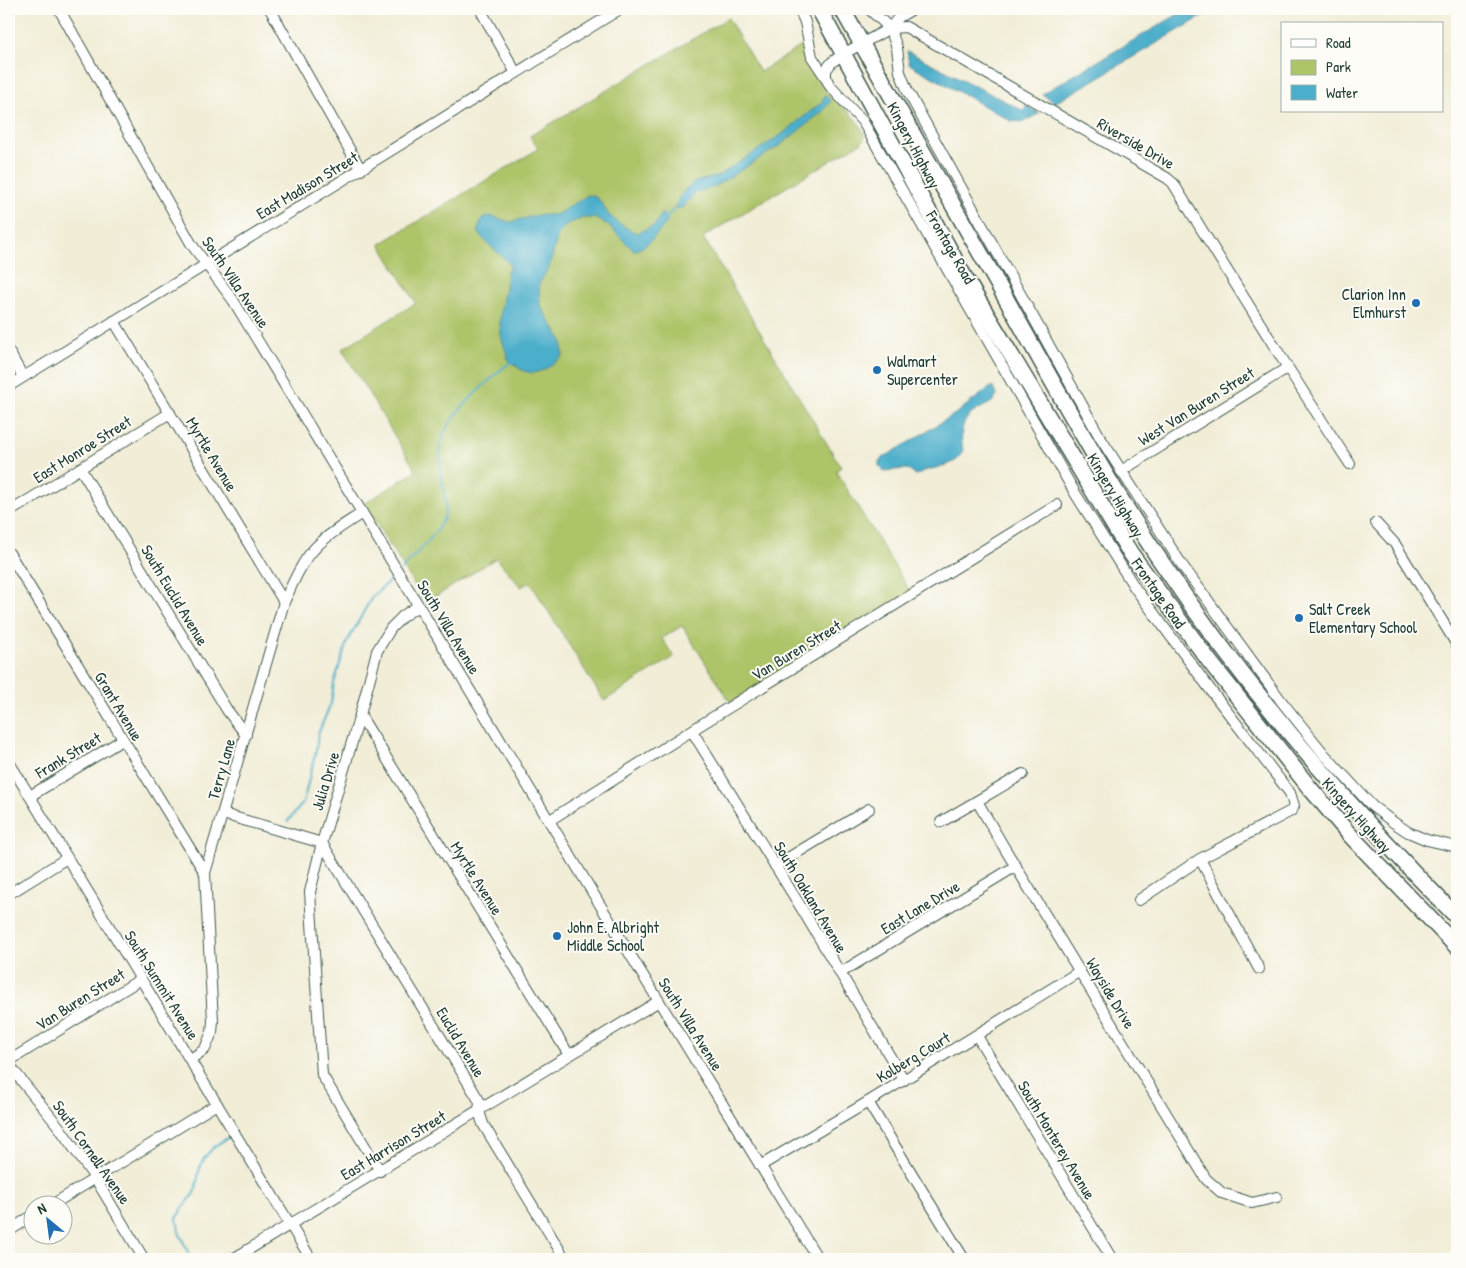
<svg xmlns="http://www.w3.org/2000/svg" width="1466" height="1268" font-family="'Patrick Hand',sans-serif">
<rect width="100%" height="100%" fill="#fdfcf7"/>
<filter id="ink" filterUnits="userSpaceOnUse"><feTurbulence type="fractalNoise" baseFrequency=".02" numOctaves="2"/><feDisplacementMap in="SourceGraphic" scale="10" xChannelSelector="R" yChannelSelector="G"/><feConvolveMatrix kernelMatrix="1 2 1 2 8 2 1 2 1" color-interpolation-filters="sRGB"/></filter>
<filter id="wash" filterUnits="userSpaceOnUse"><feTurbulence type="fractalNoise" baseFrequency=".0096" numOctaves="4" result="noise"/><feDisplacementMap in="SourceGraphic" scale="20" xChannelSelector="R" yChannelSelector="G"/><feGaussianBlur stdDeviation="1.12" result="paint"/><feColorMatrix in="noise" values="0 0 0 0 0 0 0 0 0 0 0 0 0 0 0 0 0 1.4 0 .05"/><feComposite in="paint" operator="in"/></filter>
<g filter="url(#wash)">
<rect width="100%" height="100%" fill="#f1edd7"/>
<!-- green -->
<path fill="#aec469" stroke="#66804e" d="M728,18L760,72L803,45C805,58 819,83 828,93C840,106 861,119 865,137L862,142L703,237L841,467L836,471L911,593L731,703L682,626L662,638L674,657L604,701L530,582L521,587L496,558L426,603L364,504L416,471L342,349L416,303L380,244L538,149L530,136Z"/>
<!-- water -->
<g fill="#4baeca" stroke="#35767f">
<path d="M1187,9H1215L1055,103L1042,94Z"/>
<path d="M907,51L1022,110L1028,106L1033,110L1040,113L1023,122L1011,121L909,64Z"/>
<path d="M825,95L831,101L821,113L778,147L714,187L695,193L682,208H674L684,191L695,182L718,176L781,135L821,103Z"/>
<path d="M588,195C602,196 602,207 610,216C618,223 628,230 638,233L655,225L662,213L668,221C660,230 645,251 633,250L612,229L605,223L594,218H583L568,224L561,230L558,235L549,268L539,284L540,305L562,341L563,356C548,368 534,381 516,366C515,364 512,364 510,362C508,360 507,354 506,351C493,321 505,301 507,271L510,269V264L485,241L478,232L479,225L483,218L490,216L510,222L538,215H556Z"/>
<path d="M992,386L996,392L997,396C993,403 988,404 981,408C960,419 960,430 963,452C958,465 938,467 927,470C923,471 920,474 915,475L907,469L884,471L879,466V461L883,458L955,414Z"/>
</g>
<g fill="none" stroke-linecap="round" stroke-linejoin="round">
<!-- stream -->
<g stroke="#4baeca" stroke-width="2">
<path d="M665,219L677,206"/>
<path d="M401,570C415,554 436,537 444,517C449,502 442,487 441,472C440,462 439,450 441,441C449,415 490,378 512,361"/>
<path d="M288,821L303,803L316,751L318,734L331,703L334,683L347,642L372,597L396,575"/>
<path d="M191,1259L179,1232L177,1218C181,1208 190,1201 195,1191C198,1183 197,1176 200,1168C203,1155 218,1142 230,1137"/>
</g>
</g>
</g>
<g filter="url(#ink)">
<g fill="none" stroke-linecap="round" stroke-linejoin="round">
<!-- minor casing -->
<g stroke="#3e574c" stroke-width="12">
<g id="minor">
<path d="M59,9L192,245L233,300L639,969L818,1259"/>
<path d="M270,9L361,170"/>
<path d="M480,9L516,73"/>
<path d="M799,9L805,22L812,57L826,78"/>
<path d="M869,9L890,28L897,48L900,72L908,92L1101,439L1182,565L1282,702L1324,754L1372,806L1393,822L1408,832L1427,840L1457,847"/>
<path d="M890,28L899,17L913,9"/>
<path d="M114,321L284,602"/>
<path d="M9,352L23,377"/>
<path d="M9,386L620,9"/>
<path d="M80,468L227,710L246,735"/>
<path d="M1121,471L1287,368"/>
<path d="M9,512L170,413"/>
<path d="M1376,523L1395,544L1457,645"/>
<path d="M9,553L205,873"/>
<path d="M360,715L569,1055"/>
<path d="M692,731L802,909L904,1080"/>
<path d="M9,762L311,1259"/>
<path d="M1023,774L977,801L1002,844L1206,1179L1222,1193L1252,1203L1277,1197"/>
<path d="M30,796L122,740"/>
<path d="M223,814L322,843L480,1102L479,1111L483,1124L565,1259"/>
<path d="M550,820L702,724L1057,505"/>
<path d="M941,822L977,801"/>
<path d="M1200,859L1259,969"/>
<path d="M775,866L869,809"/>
<path d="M9,894L67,858"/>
<path d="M1139,900L1200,859L1291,811L1294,806L1290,793L1212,692L1135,588L1075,493L863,122L830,86L826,78V70L832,62L845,53L890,28L906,27L1167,178L1173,183C1231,277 1289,372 1350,464"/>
<path d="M840,973L1016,866"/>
<path d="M977,1036L1112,1259"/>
<path d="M191,1059L205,1049L212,1032L213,1021L205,873L284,602C293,583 302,560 318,545C331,532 347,523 362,513"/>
<path d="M9,1061L141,979"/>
<path d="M9,1065L59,1127L95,1178L144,1259"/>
<path d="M868,1102L964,1259"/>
<path d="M760,1166L868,1102L1080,971"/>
<path d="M380,1171L322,1075L310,892L322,843L360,715L377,651L391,628L403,616L418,606"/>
<path d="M50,1206L217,1104"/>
<path d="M9,1231L32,1216"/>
<path d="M233,1259L659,1001"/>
</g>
</g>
<!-- highway casing -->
<g stroke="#3e574c" stroke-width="18">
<g id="highway">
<path d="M819,9L966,280L1129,551L1210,662L1309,787L1349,834L1457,947"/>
<path d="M842,9C895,102 948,195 1000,288C1052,380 1101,473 1160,560C1247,690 1348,807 1457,917"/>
</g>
</g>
<!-- minor -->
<use href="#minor" stroke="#fff" stroke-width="10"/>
<!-- highway -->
<use href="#highway" stroke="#fff" stroke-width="15"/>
</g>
</g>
<!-- markers -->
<g fill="#1f6fb2" stroke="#fdfcf7" stroke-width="2">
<circle cx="1416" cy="303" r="5"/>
<circle cx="877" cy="370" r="5"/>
<circle cx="1299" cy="618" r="5"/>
<circle cx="557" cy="936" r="5"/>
</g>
<g text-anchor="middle" stroke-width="4" stroke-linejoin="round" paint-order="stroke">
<!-- street labels -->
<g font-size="16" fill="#1f3d34" stroke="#fdfcf7">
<text transform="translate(1136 143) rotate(30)" y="6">Riverside Drive</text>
<text transform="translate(914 145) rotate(62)" y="6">Kingery Highway</text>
<text transform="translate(307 185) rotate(-31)" y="6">East Madison Street</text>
<text transform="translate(951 247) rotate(60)" y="6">Frontage Road</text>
<text transform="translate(236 282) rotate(56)" y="6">South Villa Avenue</text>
<text transform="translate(1196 406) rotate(-32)" y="6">West Van Buren Street</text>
<text transform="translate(82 449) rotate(-32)" y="6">East Monroe Street</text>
<text transform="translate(212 454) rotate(59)" y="6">Myrtle Avenue</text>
<text transform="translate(1116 495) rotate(59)" y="6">Kingery Highway</text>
<text transform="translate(1159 593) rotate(55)" y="6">Frontage Road</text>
<text transform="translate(175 595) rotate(59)" y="6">South Euclid Avenue</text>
<text transform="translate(449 627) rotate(59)" y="6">South Villa Avenue</text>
<text transform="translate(796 650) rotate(-31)" y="6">Van Buren Street</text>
<text transform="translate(119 706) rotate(59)" y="6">Grant Avenue</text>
<text transform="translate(68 755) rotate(-31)" y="6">Frank Street</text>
<text transform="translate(221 769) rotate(-74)" y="6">Terry Lane</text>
<text transform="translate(325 781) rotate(-73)" y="6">Julia Drive</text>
<text transform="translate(1357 815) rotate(48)" y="6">Kingery Highway</text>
<text transform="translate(477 878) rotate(58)" y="6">Myrtle Avenue</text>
<text transform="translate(811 897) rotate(59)" y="6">South Oakland Avenue</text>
<text transform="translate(920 907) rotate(-31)" y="6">East Lane Drive</text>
<text transform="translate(162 985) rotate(58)" y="6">South Summit Avenue</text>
<text transform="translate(1111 993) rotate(59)" y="6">Wayside Drive</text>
<text transform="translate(80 999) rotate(-32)" y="6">Van Buren Street</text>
<text transform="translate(691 1024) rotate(58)" y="6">South Villa Avenue</text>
<text transform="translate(461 1042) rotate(59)" y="6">Euclid Avenue</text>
<text transform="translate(913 1057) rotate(-31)" y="6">Kolberg Court</text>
<text transform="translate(1057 1140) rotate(59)" y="6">South Monterey Avenue</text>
<text transform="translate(393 1145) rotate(-31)" y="6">East Harrison Street</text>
<text transform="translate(92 1152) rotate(55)" y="6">South Cornell Avenue</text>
</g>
<!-- poi labels -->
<g font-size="16" fill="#1f3d34" stroke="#fdfcf7" text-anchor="start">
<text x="1406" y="300" text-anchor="end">Clarion Inn<tspan x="1406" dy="18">Elmhurst</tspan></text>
<text x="887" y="367">Walmart<tspan x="887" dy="18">Supercenter</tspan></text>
<text x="1309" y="615">Salt Creek<tspan x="1309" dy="18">Elementary School</tspan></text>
<text x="567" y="933">John E. Albright<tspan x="567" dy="18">Middle School</tspan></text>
</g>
</g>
<!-- margin -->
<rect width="1466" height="1268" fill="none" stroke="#fdfcf7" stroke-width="30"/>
<!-- legend -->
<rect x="1281" y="22" width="162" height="90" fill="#fdfcf7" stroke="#a4b0a9"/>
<rect x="1291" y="39" width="25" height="8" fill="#ffffff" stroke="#a4b0a9"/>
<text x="1326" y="48" font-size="15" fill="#1f3d34">Road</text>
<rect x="1291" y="60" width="25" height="15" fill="#aec469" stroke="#a4b0a9"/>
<text x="1326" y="72" font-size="15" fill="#1f3d34">Park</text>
<rect x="1291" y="85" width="25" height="15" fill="#4baeca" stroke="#a4b0a9"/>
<text x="1326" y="98" font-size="15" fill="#1f3d34">Water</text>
<!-- north arrow -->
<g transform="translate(48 1220) rotate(331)"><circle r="24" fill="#fdfcf7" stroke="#a4b0a9"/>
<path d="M0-4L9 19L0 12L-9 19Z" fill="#1f6fb2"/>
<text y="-8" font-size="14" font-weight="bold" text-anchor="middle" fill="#1f3d34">N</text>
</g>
</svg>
